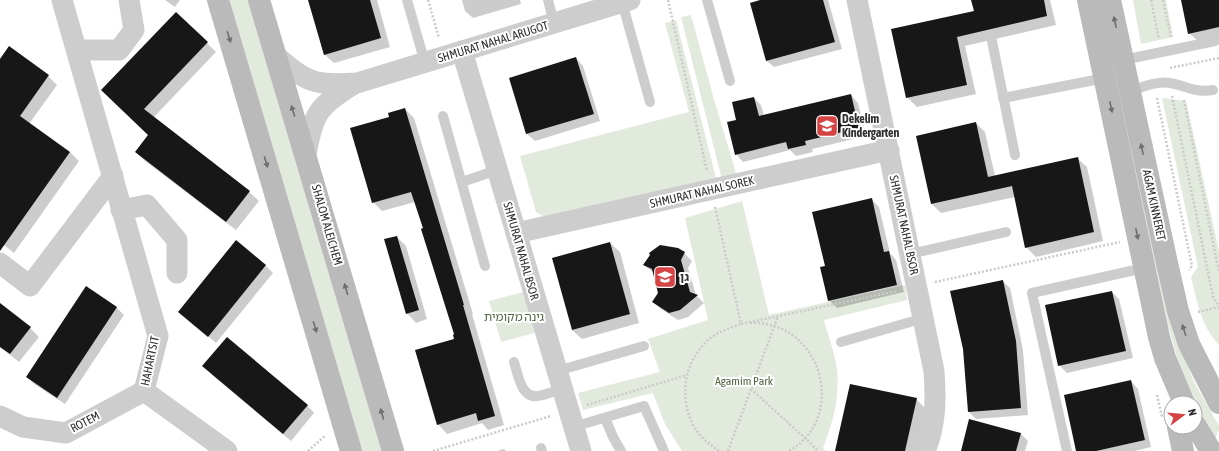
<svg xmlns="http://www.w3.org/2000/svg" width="1219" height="451" font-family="'Asap Condensed','Noto Sans Hebrew',sans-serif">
<rect width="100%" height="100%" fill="#fff"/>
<!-- green -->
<g fill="#e2e9dd">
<path d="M228,0H249L382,451H361Z"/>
<path d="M1098,0H1103L1182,351L1194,382L1219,426V430L1214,440L1203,419L1178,361L1168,325Z"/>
<path d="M1133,0H1166L1173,37L1141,44Z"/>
<path d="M691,15L713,96L736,173L722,180L681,17Z"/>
<path d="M676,20L717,182L554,223L536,212L520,156L689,112L665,23Z"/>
<path d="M1162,98L1186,101L1219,251V345C1201,326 1197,301 1191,277L1198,267Z"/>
<path d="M742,201L769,315L905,285L907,300L824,320C828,336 835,353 837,370C840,398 833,422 823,448L826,451H682L665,424L653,393L583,410L578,393L660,372L648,339L708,320L685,218Z"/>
<path d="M527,291L538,332L501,342L489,301Z"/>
</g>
<!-- shadow -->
<g fill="#0003">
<path d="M165,0H180L175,7Z"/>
<path d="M309,0H377L390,47L334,63L324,54Z"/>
<path d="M462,0H520L521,4L473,18L465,11Z"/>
<path d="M764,0H828L842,49L774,67L766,60Z"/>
<path d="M972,0H1050L1056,25L965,46L976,94L917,107L907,97L975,12Z"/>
<path d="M1182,0H1219V38L1199,42L1189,33Z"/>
<path d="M176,13L216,52L153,118L249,192L259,201L236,230L145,161L136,152L149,135L103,90Z"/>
<path d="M576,58L583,66L600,121L535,141L527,134L510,79Z"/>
<path d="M0,60L48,76L57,85L29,124L70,152L79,161L14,253L0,242Z"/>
<path d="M851,95L858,103L866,136L812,149L813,152L796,156L790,150L743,162L736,154L737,120L754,98L761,105L764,116Z"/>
<path d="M405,109L414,118L473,314H472L504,425L488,430L482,423L447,434L438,424L455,335L415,202L382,211L373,202L391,118Z"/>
<path d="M976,123L985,132L995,176L1077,158L1087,167L1103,241L1036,257L1026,247L1015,197L941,213L932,204L917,136Z"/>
<path d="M871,199L879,207L890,253L896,260L904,292L837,308L829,300L826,267Z"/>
<path d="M397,237L406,246L427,319L416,323L407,313Z"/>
<path d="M610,243L620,252L639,323L582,339L572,330Z"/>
<path d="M684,253L692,261L688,268L696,295L704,303L688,317L678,320L661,309L654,302L659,293L654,273L644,265Z"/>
<path d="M265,265L273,273L216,343L180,312Z"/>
<path d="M1002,281L1010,288L1023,350L1028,415L976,419L969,412Z"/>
<path d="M86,287L117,308L124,315L65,404L34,384L27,377Z"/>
<path d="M1112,292L1119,299L1133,358L1067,373L1059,365Z"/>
<path d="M0,304L30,328L39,337L19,362L0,347Z"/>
<path d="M211,374L307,405L314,413L291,441Z"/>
<path d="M1131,381L1138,389L1151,447L1135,451H1077Z"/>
<path d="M916,399L926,409L916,451H836Z"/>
<path d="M1020,433L1028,441L1025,451H962Z"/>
<path d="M504,449L506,451H497Z"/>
</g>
<!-- building -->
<g fill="#171717">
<path d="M308,0H370L381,38L324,55Z"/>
<path d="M760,0H823L835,42L766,61L750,3Z"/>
<path d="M971,0H1044L1047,16L957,37L967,85L906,98L891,29L974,11Z"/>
<path d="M1181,0H1219V27L1188,34Z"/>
<path d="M176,12L208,42L144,109L250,191L226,222L135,152L148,135L101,90Z"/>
<path d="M9,46L49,75L20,116L70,152L0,251V59Z"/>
<path d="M576,57L594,114L526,134L509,78Z"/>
<path d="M851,94L859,128L805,141L806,145L788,149L786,142L735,155L727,122L736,120L732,102L754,97L759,116Z"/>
<path d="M405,108L464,305H463L495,416L478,421L476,413L437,425L415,350L454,339L453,335L454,334L421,229L423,228L411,192L372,203L350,128L389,117L388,113Z"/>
<path d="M976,122L988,177L1078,157L1094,232L1025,248L1012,186L931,204L916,136Z"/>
<path d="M872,198L884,252L889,251L897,285L828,301L820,267L825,266L812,212Z"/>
<path d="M397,236L419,310L406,314L384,239Z"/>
<path d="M236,240L266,265L208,337L178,312Z"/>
<path d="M610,242L630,314L572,330L552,258Z"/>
<path d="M660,245L678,248L685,252L681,260L690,292L698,295L680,310L669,313L652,302L658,293L652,269L643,265L650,255L649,253Z"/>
<path d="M1003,280L1016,341L1021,408L968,412L963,349L950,291Z"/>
<path d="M86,286L117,307L57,398L26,377Z"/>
<path d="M1112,291L1126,351L1058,366L1045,305Z"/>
<path d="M0,303L31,327L10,354L0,347Z"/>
<path d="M227,337L308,405L283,434L202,366Z"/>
<path d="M1131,380L1145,440L1096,451H1076L1064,395Z"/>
<path d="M850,384L917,398L905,451H835Z"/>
<path d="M969,419L1021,433L1016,451H961Z"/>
</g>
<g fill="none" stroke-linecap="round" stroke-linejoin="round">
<!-- path -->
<g stroke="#cacaca" stroke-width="2.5" stroke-dasharray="2 2" stroke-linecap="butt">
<path d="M428,0L439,38"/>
<path d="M668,0L707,171"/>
<path d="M1151,0L1159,39"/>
<path d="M1163,0L1171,37"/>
<path d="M1170,68L1219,58"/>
<path d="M1172,96L1213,297L1219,306"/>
<path d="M1157,98L1192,266L1189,270"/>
<path d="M1184,100L1219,272"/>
<path d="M715,207L741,324L897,291"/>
<path d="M935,282L1120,242"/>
<path d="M1198,312L1219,307"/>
<path d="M750,323C820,319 850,416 789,451"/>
<path d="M751,389L805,438L818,451"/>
<path d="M1157,395L1162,417"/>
<path d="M587,405L687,375"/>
<path d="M308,451L326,435"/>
<path d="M433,451L551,416"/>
<path d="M719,451C709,444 699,436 693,425C680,399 683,366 704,344C714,333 727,329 741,324"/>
<path d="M728,451L778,316"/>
</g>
<!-- lane -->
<g stroke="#cdcdcd" stroke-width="10">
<path d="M407,0L425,63"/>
<path d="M548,0L554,23"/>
<path d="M707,0L730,81"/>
<path d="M622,2L650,102"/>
<path d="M991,36L1015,155"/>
<path d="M1123,60L1215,41"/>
<path d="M1130,91C1142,87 1157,81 1170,83C1187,86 1195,93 1213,90"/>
<path d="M1003,98L1105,78"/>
<path d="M443,116L485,266"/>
<path d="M462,182L497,170"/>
<path d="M910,254L1006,232"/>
<path d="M841,342L924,318"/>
<path d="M514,362C518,374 521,398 537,396C545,395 554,391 562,389"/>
<path d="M557,371L644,346"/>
<path d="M605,418L613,437L621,451"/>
<path d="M573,427L644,406L664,451"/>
<path d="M541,448L542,451"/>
<path d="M1067,451L1032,293L1144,268"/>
</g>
<!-- street -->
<g stroke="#cdcdcd" stroke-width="21">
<path d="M62,0L158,336L144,391L227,451"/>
<path d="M857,0L934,371C936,399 936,425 925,451"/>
<path d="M77,50H119L134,30L129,0"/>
<path d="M462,51L581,451"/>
<path d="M276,56C309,84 314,85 357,83L630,0"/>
<path d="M306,155C313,113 318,106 354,84"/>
<path d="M121,210L147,205L177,240V273"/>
<path d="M516,233L889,150"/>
<path d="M0,263L30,286L113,176"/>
<path d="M0,416L23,427L66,433L144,391"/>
</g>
<!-- secondary -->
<g stroke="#bababa" stroke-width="22">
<path d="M218,0L351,451"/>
<path d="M259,0L393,451"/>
<path d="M1088,0L1159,337L1165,358L1184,403"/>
<path d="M1110,0L1167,263L1178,311L1189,344L1219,403"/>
<path d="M1195,425L1211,451"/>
<path d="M1178,427L1183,451"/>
</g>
</g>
<!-- one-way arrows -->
<defs><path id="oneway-solid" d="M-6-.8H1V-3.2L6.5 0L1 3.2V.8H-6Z"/></defs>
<g fill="#6e6e6e">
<use href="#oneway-solid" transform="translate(1115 22) rotate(-102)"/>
<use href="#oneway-solid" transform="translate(229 37) rotate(73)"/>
<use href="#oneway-solid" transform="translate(1111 107) rotate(78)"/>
<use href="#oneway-solid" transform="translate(293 111) rotate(-107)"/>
<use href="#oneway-solid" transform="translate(1142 149) rotate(-102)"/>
<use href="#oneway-solid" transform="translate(266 162) rotate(73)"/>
<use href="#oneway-solid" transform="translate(1137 234) rotate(78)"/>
<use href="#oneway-solid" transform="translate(346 289) rotate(-106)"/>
<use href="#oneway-solid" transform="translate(315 327) rotate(73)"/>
<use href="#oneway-solid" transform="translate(1184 330) rotate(-107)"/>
<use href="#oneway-solid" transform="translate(382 414) rotate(-106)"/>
</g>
<!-- icons -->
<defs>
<g id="school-square" transform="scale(1.15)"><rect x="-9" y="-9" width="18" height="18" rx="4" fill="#d54445" stroke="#fff"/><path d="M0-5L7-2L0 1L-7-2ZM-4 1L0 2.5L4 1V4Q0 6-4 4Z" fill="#fff"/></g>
</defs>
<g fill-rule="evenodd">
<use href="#school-square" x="827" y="126"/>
<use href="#school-square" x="665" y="277"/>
</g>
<g text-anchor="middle" stroke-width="4" stroke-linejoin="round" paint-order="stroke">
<!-- street labels -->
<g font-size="12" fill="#303030" stroke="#fff">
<text transform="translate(493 42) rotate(-17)" y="4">SHMURAT NAHAL ARUGOT</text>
<text transform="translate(702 192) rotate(-13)" y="4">SHMURAT NAHAL SOREK</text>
<text transform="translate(1154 205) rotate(78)" y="4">AGAM KINNERET</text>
<text transform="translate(327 225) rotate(74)" y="4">SHALOM ALEICHEM</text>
<text transform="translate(904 225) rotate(78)" y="4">SHMURAT NAHAL BSOR</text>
<text transform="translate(521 251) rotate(74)" y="4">SHMURAT NAHAL BSOR</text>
<text transform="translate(150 361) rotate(-78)" y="4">HAHARTSIT</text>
<text transform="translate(85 422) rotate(-28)" y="4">ROTEM</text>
</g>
<!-- poi labels -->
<g font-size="12" font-weight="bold" fill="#303030" stroke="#fff" text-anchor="start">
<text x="842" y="123">Dekelim<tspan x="842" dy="14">Kindergarten</tspan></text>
<text x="680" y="281">גן</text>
</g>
<!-- park labels -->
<g font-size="12" fill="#516841" stroke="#fff">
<text x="514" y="321">גינה מקומית</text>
<text x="744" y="385">Agamim Park</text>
</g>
</g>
<!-- north arrow -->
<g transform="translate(1183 415) rotate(74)"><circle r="19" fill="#ffffff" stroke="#acacac"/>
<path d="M0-3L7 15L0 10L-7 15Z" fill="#d54445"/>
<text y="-6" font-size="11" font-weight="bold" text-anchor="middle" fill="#303030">N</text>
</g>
</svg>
